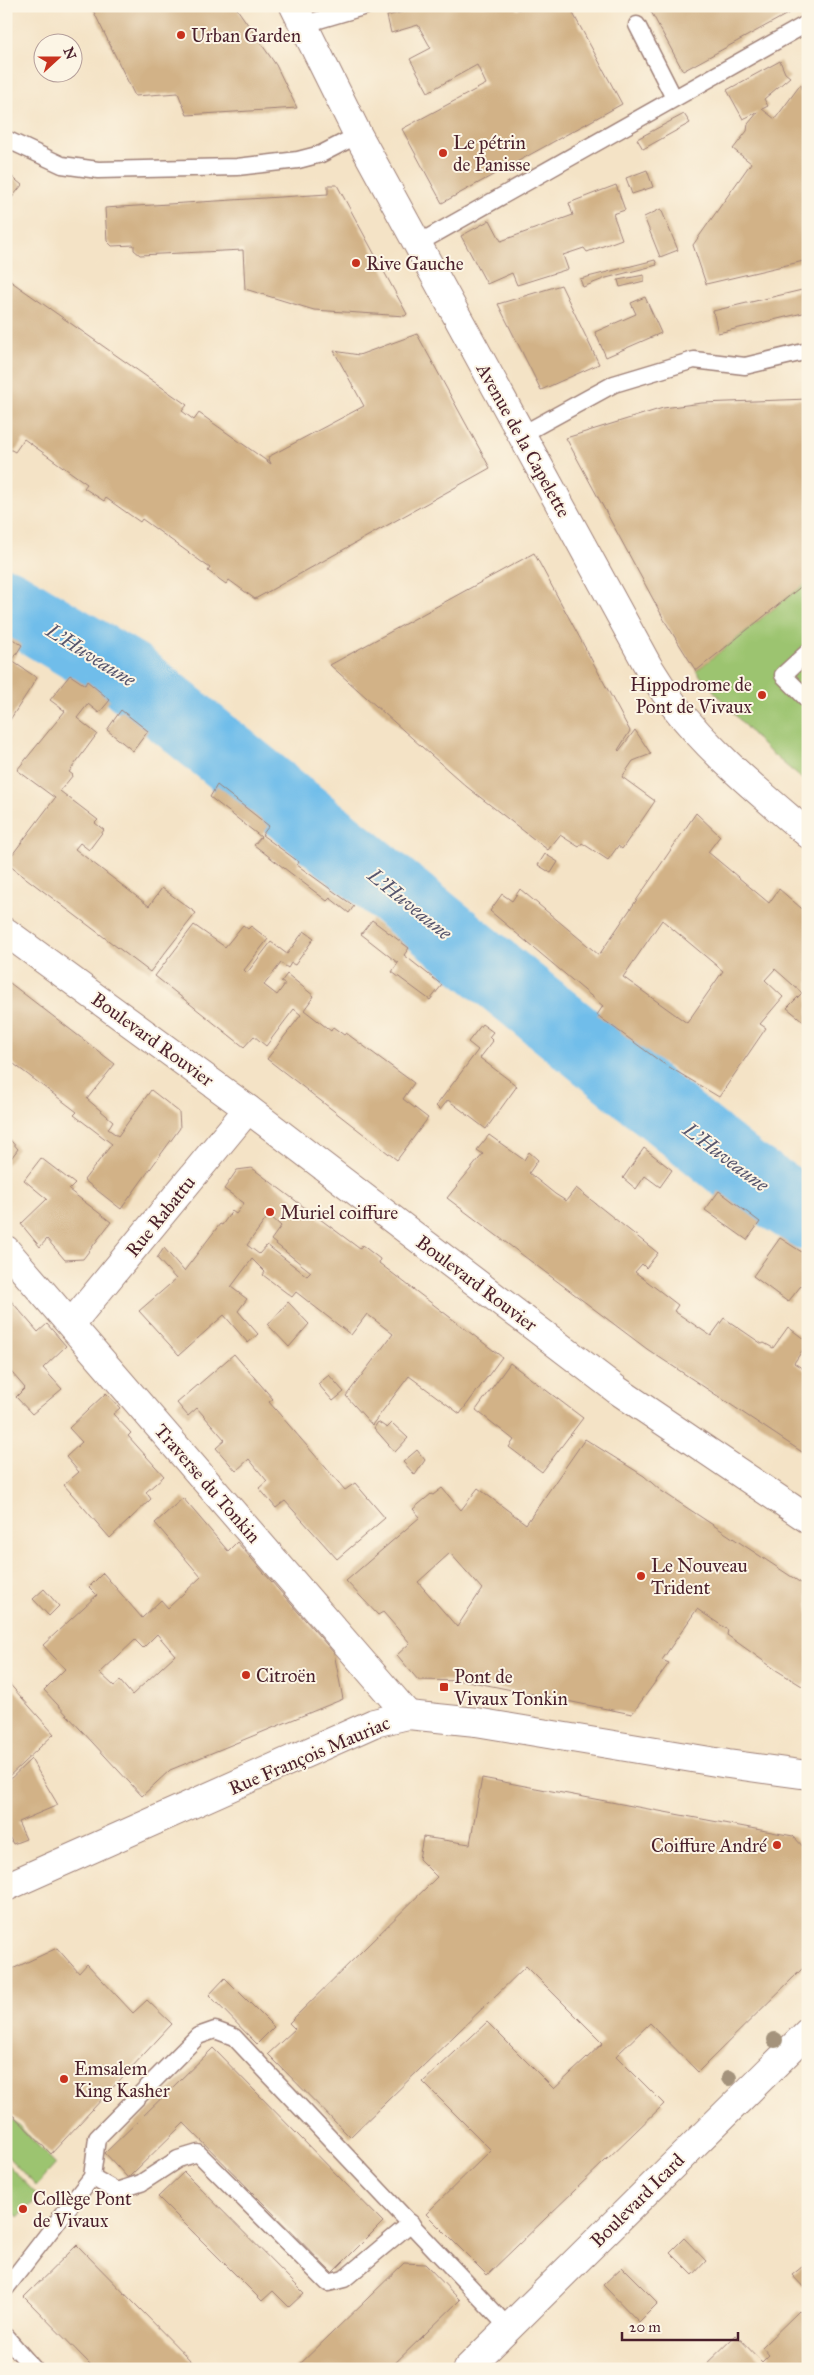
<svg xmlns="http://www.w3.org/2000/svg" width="814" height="2375" font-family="'IM FELL Great Primer',serif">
<rect width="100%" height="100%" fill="#fcf5e5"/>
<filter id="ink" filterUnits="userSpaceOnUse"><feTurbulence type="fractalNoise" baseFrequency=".02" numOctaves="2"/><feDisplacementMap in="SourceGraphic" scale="10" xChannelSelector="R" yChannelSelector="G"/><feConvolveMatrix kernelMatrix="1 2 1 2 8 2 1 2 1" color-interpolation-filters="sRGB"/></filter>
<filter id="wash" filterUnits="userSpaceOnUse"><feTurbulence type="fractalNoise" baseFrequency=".0096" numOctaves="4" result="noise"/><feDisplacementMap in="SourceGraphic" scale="20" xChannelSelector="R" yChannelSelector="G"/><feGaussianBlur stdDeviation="1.12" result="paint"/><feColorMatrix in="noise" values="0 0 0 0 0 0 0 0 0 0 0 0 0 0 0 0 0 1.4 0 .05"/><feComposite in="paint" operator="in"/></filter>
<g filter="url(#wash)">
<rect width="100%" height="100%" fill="#f4e3c6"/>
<!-- green -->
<g fill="#9cc46f" stroke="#73724d">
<path d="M808,581V784L763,746L696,671Z"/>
<path d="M6,2113L56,2164L36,2186L6,2155Z"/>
<path d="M6,2163L39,2197L18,2217L6,2205Z"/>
</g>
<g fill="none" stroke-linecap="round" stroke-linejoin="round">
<!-- river -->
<path stroke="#70bdea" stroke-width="70" d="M6,603L127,675L742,1173L808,1215"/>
</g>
<g id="blocks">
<!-- building -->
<g fill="#d2b287" fill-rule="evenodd">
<path d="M91,6H235L276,65L297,108L187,115L178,93L135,96Z"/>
<path d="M425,6H515L517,10L527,6H569L622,104L442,203L402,129L486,84L477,65L428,92L410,59L431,48L428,43L418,25L391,33L387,16Z"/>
<path d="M648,6H802L683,71Z"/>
<path d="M780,61L785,73L790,77L764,99L768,106L762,109L775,119L801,84L808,111V260L706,284L693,245L751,163L733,149L747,131L748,124L758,112L743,119L727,90Z"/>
<path d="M684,114L690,123L643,149L637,139Z"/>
<path d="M647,170L653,187L632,194L626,178Z"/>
<path d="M6,172L22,185L6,205Z"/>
<path d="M328,185H337L407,314L405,316L314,310L245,289L243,250L140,255L134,250V245L112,246L107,241L105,208L328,194Z"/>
<path d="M616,185L625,210L613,214L622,239L587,252L584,248L563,255L568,269L517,285L512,273L487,284L461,236L490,220L501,241L573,215L569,203Z"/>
<path d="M661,209L678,250L660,257L644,217Z"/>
<path d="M655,260L657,265L606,278L583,287L580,279Z"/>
<path d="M644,275V281L620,287L618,280Z"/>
<path d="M6,278L187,405L182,411L194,420L199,413L271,464L268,457L364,406L334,351L359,355L417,334L490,468L255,599L229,580L226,584L208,571L210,568L142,519L140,522L106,498L104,501L84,488L87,484L24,439L15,452L6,447Z"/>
<path d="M561,285L599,364L541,390L498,304Z"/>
<path d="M802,290L807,312L718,333L713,311Z"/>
<path d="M645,297L661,333L606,357L595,332L636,314L631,303Z"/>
<path d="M808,399V581L696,671L666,623L566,438L663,408L702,403Z"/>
<path d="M534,553L630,731L618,750L619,751L635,730L651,754L633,761L622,777L655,801L622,849L618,846L608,860L582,843L579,847L560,835L548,850L467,787L330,665Z"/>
<path d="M6,635L22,645L12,661L37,678L6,726Z"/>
<path d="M70,675L85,685L87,681L110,700L99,713L88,704L77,718L97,734L69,772L73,775L60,791L98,820L95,823L104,830L89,850L80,843L75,849L149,906L162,888L196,913L150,972L6,863L55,798L17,770L65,711L50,700Z"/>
<path d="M121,710L148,731L133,751L107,730Z"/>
<path d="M217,785L269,826L262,835L299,862L297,865L354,906L349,913L330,898L327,901L254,845L261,837L210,797Z"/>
<path d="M696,813L720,836L708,852L769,903L779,889L808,914V1025L787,1008L802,993L775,969L765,980L783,997L760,1024L766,1028L719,1097L661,1062L597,1015L603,1006L490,911L502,894L512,901L520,889L599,955ZM662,920L723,971L687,1023L623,977Z"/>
<path d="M545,854L558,862L551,873L538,865Z"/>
<path d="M372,920L409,948L404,955L442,985L430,1000L392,972L398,963L361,934Z"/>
<path d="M194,925L225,947L243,925L248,929L251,926L268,939L244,970L247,973L271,942L287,954L304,931L314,938L295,965L291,963L288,968L281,963L264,985L277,995L285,984L281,982L287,974L314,996L304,1010L331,1031L333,1027L344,1035L346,1033L414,1083L403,1099L428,1118L397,1160L267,1059L301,1015L294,1009L266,1046L254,1036L244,1047L155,976Z"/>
<path d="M6,980L115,1064L87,1099L113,1121L108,1129L118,1136L151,1090L179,1112L180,1128L121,1209L84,1180L112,1144L74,1115L77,1112L6,1058Z"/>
<path d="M482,1024L493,1032L489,1037L493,1041L480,1058L517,1086L486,1129L448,1100L440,1110L436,1106L478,1050L468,1042Z"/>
<path d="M6,1135L18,1149L6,1165Z"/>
<path d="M489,1135L524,1160L529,1152L538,1160L529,1173L555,1194L566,1201L576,1188L658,1253L646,1268L642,1264L635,1272L678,1305L674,1311L711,1336L724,1318L762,1344L764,1343L773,1348L788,1327L808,1342L794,1363L808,1372V1456L647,1349L447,1198L483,1154L477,1150Z"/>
<path d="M644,1148L672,1170L660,1187L645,1176L636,1189L623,1178Z"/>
<path d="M41,1158L75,1184L69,1190L111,1222L83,1259L65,1260L47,1239L40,1247L21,1224L47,1199L24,1180Z"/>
<path d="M252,1168L360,1249L362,1245L380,1259L379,1263L502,1357L460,1414L409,1376L372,1425L346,1396L393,1334L367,1314L351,1335L296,1292L292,1297L263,1275L265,1272L252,1259L231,1287L247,1299L238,1311L258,1334L248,1343L224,1315L179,1355L139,1311L176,1279L157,1258L164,1248L184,1271L220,1224L222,1225L232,1211L236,1214L244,1203L224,1189L237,1170ZM269,1215L281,1226L271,1240L311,1272L307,1276L267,1245L259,1254L247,1245Z"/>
<path d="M719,1191L760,1222L747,1240L705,1210Z"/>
<path d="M780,1238L808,1256V1277L788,1302L753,1276Z"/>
<path d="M6,1295L38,1332L47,1324L66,1346L43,1368L62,1389L32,1414L16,1397L25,1388L6,1366Z"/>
<path d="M288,1302L309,1324L289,1347L268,1325Z"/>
<path d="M234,1354L273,1399L269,1402L345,1490L355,1483L385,1518L337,1559L285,1501L276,1508L259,1488L267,1481L249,1459L236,1471L216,1448L225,1440L197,1408L188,1416L177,1403Z"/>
<path d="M510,1363L583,1418L542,1472L509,1447L514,1440L476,1410Z"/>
<path d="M329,1375L344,1392L333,1401L318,1384Z"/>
<path d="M106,1393L120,1408L113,1414L131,1433L128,1436L164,1476L146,1492L151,1499L110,1538L64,1485L79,1472L66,1457L82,1442L69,1428Z"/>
<path d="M378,1422L387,1428L392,1423L408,1438L395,1452L374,1428Z"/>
<path d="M585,1439L644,1476L660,1490L801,1583L808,1586V1683L806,1682L802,1686L776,1670L727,1635L728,1630L697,1609L662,1660L669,1663L632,1714L467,1681L418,1680L397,1655L410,1643L383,1612L378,1615L346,1581L420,1517L413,1509L431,1494L433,1495L442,1488L461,1510L478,1488L526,1524ZM450,1553L482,1589L457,1627L418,1582Z"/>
<path d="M417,1450L425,1460L415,1475L403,1462Z"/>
<path d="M183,1498L228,1551L237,1542L334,1653L343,1699L170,1770L142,1796L44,1690L65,1669L43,1645L97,1595L89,1587L103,1573L142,1618L161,1600L168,1608L201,1577L155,1523ZM157,1634L175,1655L132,1695L120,1681L114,1686L100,1673L135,1640L143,1648Z"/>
<path d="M44,1589L59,1606L49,1616L33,1599Z"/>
<path d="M6,1680L54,1734L6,1779Z"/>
<path d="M31,1759L58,1805L18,1822L26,1839L13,1844L6,1830V1783Z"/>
<path d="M482,1778L793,1836L808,1852V1963L698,2072L650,2023L616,2056L664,2104L487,2275L426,2214L491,2150L423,2082L487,2022L554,2089L603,2043L526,1966L350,2137L268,2054L295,2029L289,2023L437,1877L419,1859L423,1837L470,1844Z"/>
<path d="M57,1948L79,1973L87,1964L133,2013L147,2000L172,2024L51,2154L6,2108V1972Z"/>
<path d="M225,1978L274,2027L257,2044L209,1995Z"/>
<path d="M213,2048L383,2222L332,2273L184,2123L128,2178L105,2153Z"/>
<path d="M184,2172L304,2293L289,2307L273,2291L262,2301L158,2197Z"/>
<path d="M684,2238L706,2261L693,2275L670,2252Z"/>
<path d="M77,2245L199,2369H95L24,2297Z"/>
<path d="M808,2262V2292L792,2275Z"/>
<path d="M404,2263L425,2264L460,2300L389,2369H295Z"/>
<path d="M622,2267L658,2303L639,2322L603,2285Z"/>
<path d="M799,2311L808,2319V2369H782L778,2365L775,2369H701L736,2335L762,2362L769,2355L762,2347Z"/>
</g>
</g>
</g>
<g filter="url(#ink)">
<use href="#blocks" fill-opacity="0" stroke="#9f8178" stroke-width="1"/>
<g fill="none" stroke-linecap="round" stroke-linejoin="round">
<!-- service casing -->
<g stroke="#9f8178" stroke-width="19">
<g id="service">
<path d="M302,25L366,6"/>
<path d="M637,25L674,98"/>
<path d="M6,139L62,165L98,170L237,167L298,160L321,154L358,135"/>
<path d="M417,244L808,23"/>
<path d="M521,435L614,384L694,360L745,366L808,351"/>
<path d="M808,652L783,675L808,700"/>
<path d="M92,2177L116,2191L141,2183L178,2159L198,2153L328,2283L344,2279L411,2223"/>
<path d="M6,2288L92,2177L97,2138L198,2036L215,2030L234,2037L509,2328"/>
<path d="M6,2337L34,2369"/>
</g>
</g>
<!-- minor casing -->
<g stroke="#9f8178" stroke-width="30">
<g id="minor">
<path d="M6,932L248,1109L617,1390L808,1519"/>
<path d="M6,1250L408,1715"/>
<path d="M71,1324L248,1109"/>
<path d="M6,1887L374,1723L408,1715L476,1722L728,1764L808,1775"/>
<path d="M467,2369L808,2032"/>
</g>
</g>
<!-- tertiary casing -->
<g stroke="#9f8178" stroke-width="30">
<path id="tertiary" d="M294,6L358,135L648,666C656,678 664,692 673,704C711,753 761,794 808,834"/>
</g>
<!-- service -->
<use href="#service" stroke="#fff" stroke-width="16"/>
<!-- minor -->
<use href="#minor" stroke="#fff" stroke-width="28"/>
<!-- tertiary -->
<use href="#tertiary" stroke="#fff" stroke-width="28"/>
</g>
<!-- trees -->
<g fill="#a4937c">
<circle cx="775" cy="2040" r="8"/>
<circle cx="729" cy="2078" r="8"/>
</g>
</g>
<!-- markers -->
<g fill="#c8321e" stroke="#fcf5e5" stroke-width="2">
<circle cx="181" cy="35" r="5"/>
<circle cx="443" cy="153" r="5"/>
<circle cx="356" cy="263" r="5"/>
<circle cx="762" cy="695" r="5"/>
<circle cx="270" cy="1212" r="5"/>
<circle cx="641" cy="1576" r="5"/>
<circle cx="246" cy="1675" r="5"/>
<rect x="439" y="1682" width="10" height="10" rx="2.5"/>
<circle cx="777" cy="1845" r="5"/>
<circle cx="64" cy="2079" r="5"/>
<circle cx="23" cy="2209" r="5"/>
</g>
<g text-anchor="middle" stroke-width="4" stroke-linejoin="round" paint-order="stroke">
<!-- poi labels -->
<g font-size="19" fill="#4a1f2b" stroke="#fcf5e5" text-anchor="start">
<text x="191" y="42">Urban Garden</text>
<text x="453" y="149">Le pétrin<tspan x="453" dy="22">de Panisse</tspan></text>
<text x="366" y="270">Rive Gauche</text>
<text x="752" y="691" text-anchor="end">Hippodrome de<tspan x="752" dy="22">Pont de Vivaux</tspan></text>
<text x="280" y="1219">Muriel coiffure</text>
<text x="651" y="1572">Le Nouveau<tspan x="651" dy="22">Trident</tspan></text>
<text x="256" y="1682">Citroën</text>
<text x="454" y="1683">Pont de<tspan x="454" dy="22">Vivaux Tonkin</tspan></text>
<text x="767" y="1852" text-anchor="end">Coiffure André</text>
<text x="74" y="2075">Emsalem<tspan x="74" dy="22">King Kasher</tspan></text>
<text x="33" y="2205">Collège Pont<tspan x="33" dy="22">de Vivaux</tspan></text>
</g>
<!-- street labels -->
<g font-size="19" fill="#4a1f2b" stroke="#fcf5e5">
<text transform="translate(524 440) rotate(61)" y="7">Avenue de la Capelette</text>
<text transform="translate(153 1039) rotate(36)" y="7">Boulevard Rouvier</text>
<text transform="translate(160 1216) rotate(-51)" y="7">Rue Rabattu</text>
<text transform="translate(477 1283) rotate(37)" y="7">Boulevard Rouvier</text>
<text transform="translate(208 1483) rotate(49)" y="7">Traverse du Tonkin</text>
<text transform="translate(309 1755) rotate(-23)" y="7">Rue François Mauriac</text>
<text transform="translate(637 2200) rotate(-45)" y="7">Boulevard Icard</text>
</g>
<!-- water labels -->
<g font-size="20" font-style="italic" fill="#57566e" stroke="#fcf5e5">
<text transform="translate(91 655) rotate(32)" y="7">L'Huveaune</text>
<text transform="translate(410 904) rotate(39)" y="7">L'Huveaune</text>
<text transform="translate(726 1157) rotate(37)" y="7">L'Huveaune</text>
</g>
</g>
<!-- margin -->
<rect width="814" height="2375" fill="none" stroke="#fcf5e5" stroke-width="25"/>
<!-- north arrow -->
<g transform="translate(58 58) rotate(69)"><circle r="24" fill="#fcf5e5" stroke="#b59f9b"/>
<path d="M0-4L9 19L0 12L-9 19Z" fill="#c8321e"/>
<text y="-8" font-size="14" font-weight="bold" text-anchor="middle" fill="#4a1f2b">N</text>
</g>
<!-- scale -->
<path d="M622 2332v8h116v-8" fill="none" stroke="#4a1f2b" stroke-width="2.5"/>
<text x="629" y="2332" font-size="15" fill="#4a1f2b" stroke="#fcf5e5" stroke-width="4" paint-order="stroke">20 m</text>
</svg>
